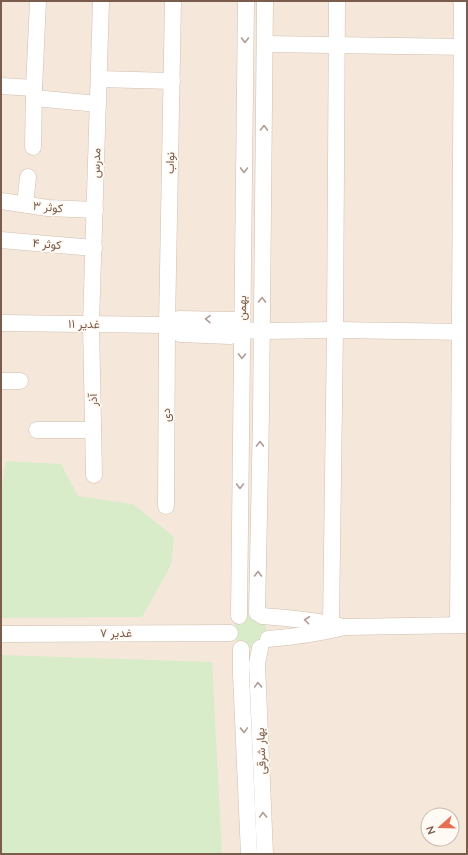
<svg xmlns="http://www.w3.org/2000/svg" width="468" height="855" font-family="Quicksand,Vazirmatn,sans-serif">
<rect width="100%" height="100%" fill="#fdf6ec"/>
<!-- residential -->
<path fill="#f5e8da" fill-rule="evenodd" d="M1,1H467V854H1ZM428,815H452V839H428Z"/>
<!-- green -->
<g fill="#d8ecc9">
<path d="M6,461L61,464L78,496L133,504L174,537L171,565L142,617L1,618V490Z"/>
<path d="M248,615C257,615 270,624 266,635C265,637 262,640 260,642C259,643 257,645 256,646C248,651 238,645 235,638C230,627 238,618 248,615Z"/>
<path d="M1,655L212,662L222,854H1Z"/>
</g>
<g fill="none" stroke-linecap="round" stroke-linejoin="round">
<!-- minor casing -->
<g stroke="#d1beb0" stroke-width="17">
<g id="minor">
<path d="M265,44L467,47"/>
<path d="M99,79L172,81"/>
<path d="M1,86L34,88"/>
<path d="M34,98L98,104"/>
<path d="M33,147L34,88L38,1"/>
<path d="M1,201L48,208L95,210"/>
<path d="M25,204L28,177"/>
<path d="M1,240L94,248"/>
<path d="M1,323L167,325"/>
<path d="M242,330L234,320L179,319L167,325L180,334L230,336L242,330L262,331L335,330L467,332"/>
<path d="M1,381H20"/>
<path d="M37,430H93"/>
<path d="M94,475L91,324L101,1"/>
<path d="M166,506L167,325L173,1"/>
<path d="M257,613L261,415L265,1"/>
<path d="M239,616L246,1"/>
<path d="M262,616C289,618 314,620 340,626"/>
<path d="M331,624L335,330L337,1"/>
<path d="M458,625L462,1"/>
<path d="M1,634L230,633"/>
<path d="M268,639C294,637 320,633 345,627L467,625"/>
<path d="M260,648L257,664L265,854"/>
<path d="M241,649V674L249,854"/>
</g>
</g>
<!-- minor -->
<use href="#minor" stroke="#fff" stroke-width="16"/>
</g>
<!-- one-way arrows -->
<defs><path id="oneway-chevron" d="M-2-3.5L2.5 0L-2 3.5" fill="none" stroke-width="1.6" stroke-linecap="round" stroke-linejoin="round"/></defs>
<g stroke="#af9d94">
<use href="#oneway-chevron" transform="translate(245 40) rotate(91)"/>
<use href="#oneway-chevron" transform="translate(264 128) rotate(-89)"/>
<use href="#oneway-chevron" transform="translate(244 170) rotate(91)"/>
<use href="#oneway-chevron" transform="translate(262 300) rotate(-89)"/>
<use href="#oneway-chevron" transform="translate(208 319) rotate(-179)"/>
<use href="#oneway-chevron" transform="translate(242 356) rotate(91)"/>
<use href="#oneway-chevron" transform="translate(260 444) rotate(-89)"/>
<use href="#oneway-chevron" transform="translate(240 486) rotate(91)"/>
<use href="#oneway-chevron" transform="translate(258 574) rotate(-89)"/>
<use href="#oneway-chevron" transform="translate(307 620) rotate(-173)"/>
<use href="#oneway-chevron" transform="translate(258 685) rotate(-92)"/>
<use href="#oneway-chevron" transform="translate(244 730) rotate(88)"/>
<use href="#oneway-chevron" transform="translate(263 815) rotate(-92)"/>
</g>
<g text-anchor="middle" stroke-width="3.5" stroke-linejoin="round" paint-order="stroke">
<!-- street labels -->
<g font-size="12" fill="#7a5c4d" stroke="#fffaf3">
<text transform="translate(96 163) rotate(-88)" y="4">مدرس</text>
<text transform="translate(170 163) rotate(-89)" y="4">نواب</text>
<text transform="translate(48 207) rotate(6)" y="4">کوثر ۳</text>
<text transform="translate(47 244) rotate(5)" y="4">کوثر ۴</text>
<text transform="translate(242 308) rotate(-89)" y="4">بهمن</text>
<text transform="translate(84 324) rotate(1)" y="4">غدیر ۱۱</text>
<text transform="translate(93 400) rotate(-91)" y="4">آذر</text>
<text transform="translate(166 415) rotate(-90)" y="4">دی</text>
<text x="116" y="637">غدیر ۷</text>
<text transform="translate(261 751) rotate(-92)" y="4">بهار شرقی</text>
</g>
</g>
<!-- border -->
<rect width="468" height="855" fill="none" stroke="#7a5c4d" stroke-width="4"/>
<!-- north arrow -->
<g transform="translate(440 827) rotate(250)"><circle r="19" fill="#fffaf3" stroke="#cabbb1"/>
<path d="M0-3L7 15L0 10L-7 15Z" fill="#e76f51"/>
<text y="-6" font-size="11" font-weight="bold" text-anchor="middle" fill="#7a5c4d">N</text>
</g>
</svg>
